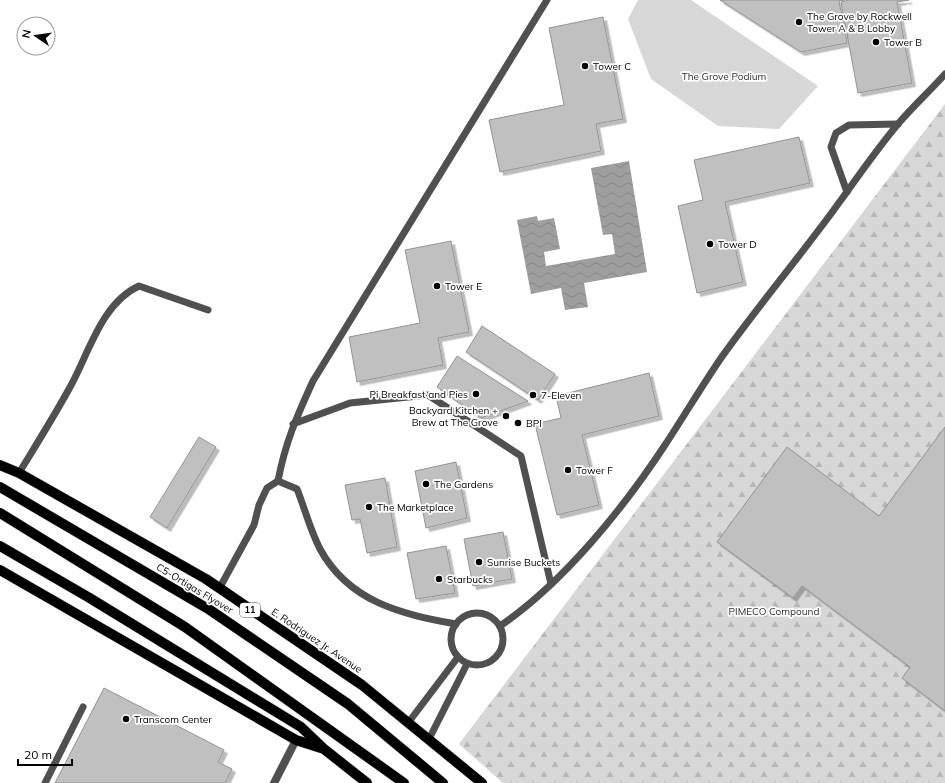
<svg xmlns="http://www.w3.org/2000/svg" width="945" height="783" font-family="Mulish,sans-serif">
<defs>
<pattern id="forest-firs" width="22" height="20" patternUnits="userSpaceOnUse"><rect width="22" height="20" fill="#d7d7d7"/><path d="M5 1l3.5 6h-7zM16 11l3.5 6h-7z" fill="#b7b7b7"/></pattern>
<pattern id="water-waves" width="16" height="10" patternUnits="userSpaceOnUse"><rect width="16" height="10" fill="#9e9e9e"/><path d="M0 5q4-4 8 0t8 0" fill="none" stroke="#868686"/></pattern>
<filter id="shadow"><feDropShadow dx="3.5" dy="3.5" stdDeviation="0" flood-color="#0004"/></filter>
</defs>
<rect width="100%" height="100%" fill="#fff"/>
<!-- forest -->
<path fill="url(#forest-firs)" d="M945,104V783H503L459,744Z"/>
<!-- green -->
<path fill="#d7d7d7" d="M638,0H691L818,86L779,129L718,126L651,79L628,19Z"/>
<!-- water -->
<path fill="url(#water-waves)" d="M629,161L647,272L584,283L588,307L565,310L561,288L531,294L517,220L537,216L538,221L554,218L560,249L544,252L546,266L615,254L612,234L603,235L591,168Z"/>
<!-- building -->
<g fill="#c0c0c0" stroke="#949494" filter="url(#shadow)">
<path d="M720,0H845L839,1L847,43L801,52Z"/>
<path d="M849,0H909L897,2L912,83L858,93L841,2Z"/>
<path d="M603,17L623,119L596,124L601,151L500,172L489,120L564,105L549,28Z"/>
<path d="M799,137L810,183L725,202L743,282L697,293L678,206L703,200L694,160Z"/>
<path d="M451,241L469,332L438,338L443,365L357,382L349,337L420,323L405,250Z"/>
<path d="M482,326L555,374L538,400L466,352Z"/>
<path d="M457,356L528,401L481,418L437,387Z"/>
<path d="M649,373L659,416L582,435L599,505L557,515L535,424L561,418L556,396Z"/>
<path d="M945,427V711L902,678L910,667L802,586L793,598L717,542L787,447L879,516Z"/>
<path d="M199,437L216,447L167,528L150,517Z"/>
<path d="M456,462L467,518L426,528L415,471Z"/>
<path d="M385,478L397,547L367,553L360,519L352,520L345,485Z"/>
<path d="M503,532L512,579L473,586L464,539Z"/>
<path d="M446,546L455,593L416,599L407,553Z"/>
<path d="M104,688L224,750L218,762L232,769L225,783H55Z"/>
</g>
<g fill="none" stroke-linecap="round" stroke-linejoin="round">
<!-- primary casing -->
<g stroke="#dbdbdb" stroke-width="11">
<g id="primary">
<path d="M0,465L19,473L206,579L362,685L482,783"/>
<path d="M0,487L210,610L348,704L443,783"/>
<path d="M0,513L185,627L404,783"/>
<path d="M0,546L88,597L301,727L322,747"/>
<path d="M0,570L296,740L324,749L367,783"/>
</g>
</g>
<!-- service -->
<g stroke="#505050" stroke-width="7">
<path d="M847,192L831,147L836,133L849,125L898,124"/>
<path d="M293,424L350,403L428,395L521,456L551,584"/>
<path d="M19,473C36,445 53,418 69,389C88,356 101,303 139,286L208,310"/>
<path d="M278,481C285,443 297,416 313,381L547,0"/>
<path d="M219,589L254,525L259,505L267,488L278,481L297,489C305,509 310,530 320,549C349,602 401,614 456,624"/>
<circle cx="477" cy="639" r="26"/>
<path d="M500,626C563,583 623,509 665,445C684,416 702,386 721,358C753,313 788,271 821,227C847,193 871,156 898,124C913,106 930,91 945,74"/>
<path d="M408,723L458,657"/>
<path d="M429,739L467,664"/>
<path d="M45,783L83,707"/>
</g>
<!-- minor -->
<path stroke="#505050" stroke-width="8" d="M274,783L296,740"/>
<!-- primary -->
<use href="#primary" stroke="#000" stroke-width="10"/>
</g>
<!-- markers -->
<g fill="#000" stroke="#fff" stroke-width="1.5">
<circle cx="799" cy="22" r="4"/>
<circle cx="876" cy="42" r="4"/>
<circle cx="585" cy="66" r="4"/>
<circle cx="710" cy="244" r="4"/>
<circle cx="437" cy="286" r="4"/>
<circle cx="476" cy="394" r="4"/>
<circle cx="533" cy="395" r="4"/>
<circle cx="506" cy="416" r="4"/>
<circle cx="518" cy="423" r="4"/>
<circle cx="568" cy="470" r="4"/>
<circle cx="426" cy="484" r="4"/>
<circle cx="369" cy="507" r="4"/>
<circle cx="479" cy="562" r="4"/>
<circle cx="439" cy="579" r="4"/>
<circle cx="126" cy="719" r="4"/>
</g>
<g text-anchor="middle" stroke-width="3.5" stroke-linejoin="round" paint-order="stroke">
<!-- shield labels -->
<rect fill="#fff" stroke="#4c4c4c" stroke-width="1" x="240" y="603" width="20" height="14" rx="3"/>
<g font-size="9" font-weight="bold" fill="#000">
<text x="250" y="613">11</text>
</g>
<!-- poi labels -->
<g font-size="10" fill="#000" stroke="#fff" text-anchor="start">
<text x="807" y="20">The Grove by Rockwell<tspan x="807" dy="12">Tower A &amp; B Lobby</tspan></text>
<text x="884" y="46">Tower B</text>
<text x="593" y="70">Tower C</text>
<text x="718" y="248">Tower D</text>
<text x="445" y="290">Tower E</text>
<text x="468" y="398" text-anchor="end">Pi Breakfast and Pies</text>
<text x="541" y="399">7-Eleven</text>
<text x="498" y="414" text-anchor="end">Backyard Kitchen +<tspan x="498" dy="12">Brew at The Grove</tspan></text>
<text x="526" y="427">BPI</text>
<text x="576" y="474">Tower F</text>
<text x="434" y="488">The Gardens</text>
<text x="377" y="511">The Marketplace</text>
<text x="487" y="566">Sunrise Buckets</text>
<text x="447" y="583">Starbucks</text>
<text x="134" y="723">Transcom Center</text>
</g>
<!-- park labels -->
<g font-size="10" fill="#2e2e2e" stroke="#fff">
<text x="724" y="80">The Grove Podium</text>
<text x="774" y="615">PIMECO Compound</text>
</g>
<!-- street labels -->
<g font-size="10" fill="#000" stroke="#fff">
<text transform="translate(195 588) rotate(31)" y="4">C5-Ortigas Flyover</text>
<text transform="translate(317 640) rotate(34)" y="4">E. Rodriguez Jr. Avenue</text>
</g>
</g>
<!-- north arrow -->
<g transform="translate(36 36) rotate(283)"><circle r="19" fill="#ffffff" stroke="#999999"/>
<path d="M0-3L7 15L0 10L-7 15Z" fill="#000000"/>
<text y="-6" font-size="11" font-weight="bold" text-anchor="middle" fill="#000000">N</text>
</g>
<!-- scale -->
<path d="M18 759v6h54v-6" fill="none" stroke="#000000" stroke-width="2"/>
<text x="24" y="759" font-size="12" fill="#000000" stroke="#ffffff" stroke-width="3" paint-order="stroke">20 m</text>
</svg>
